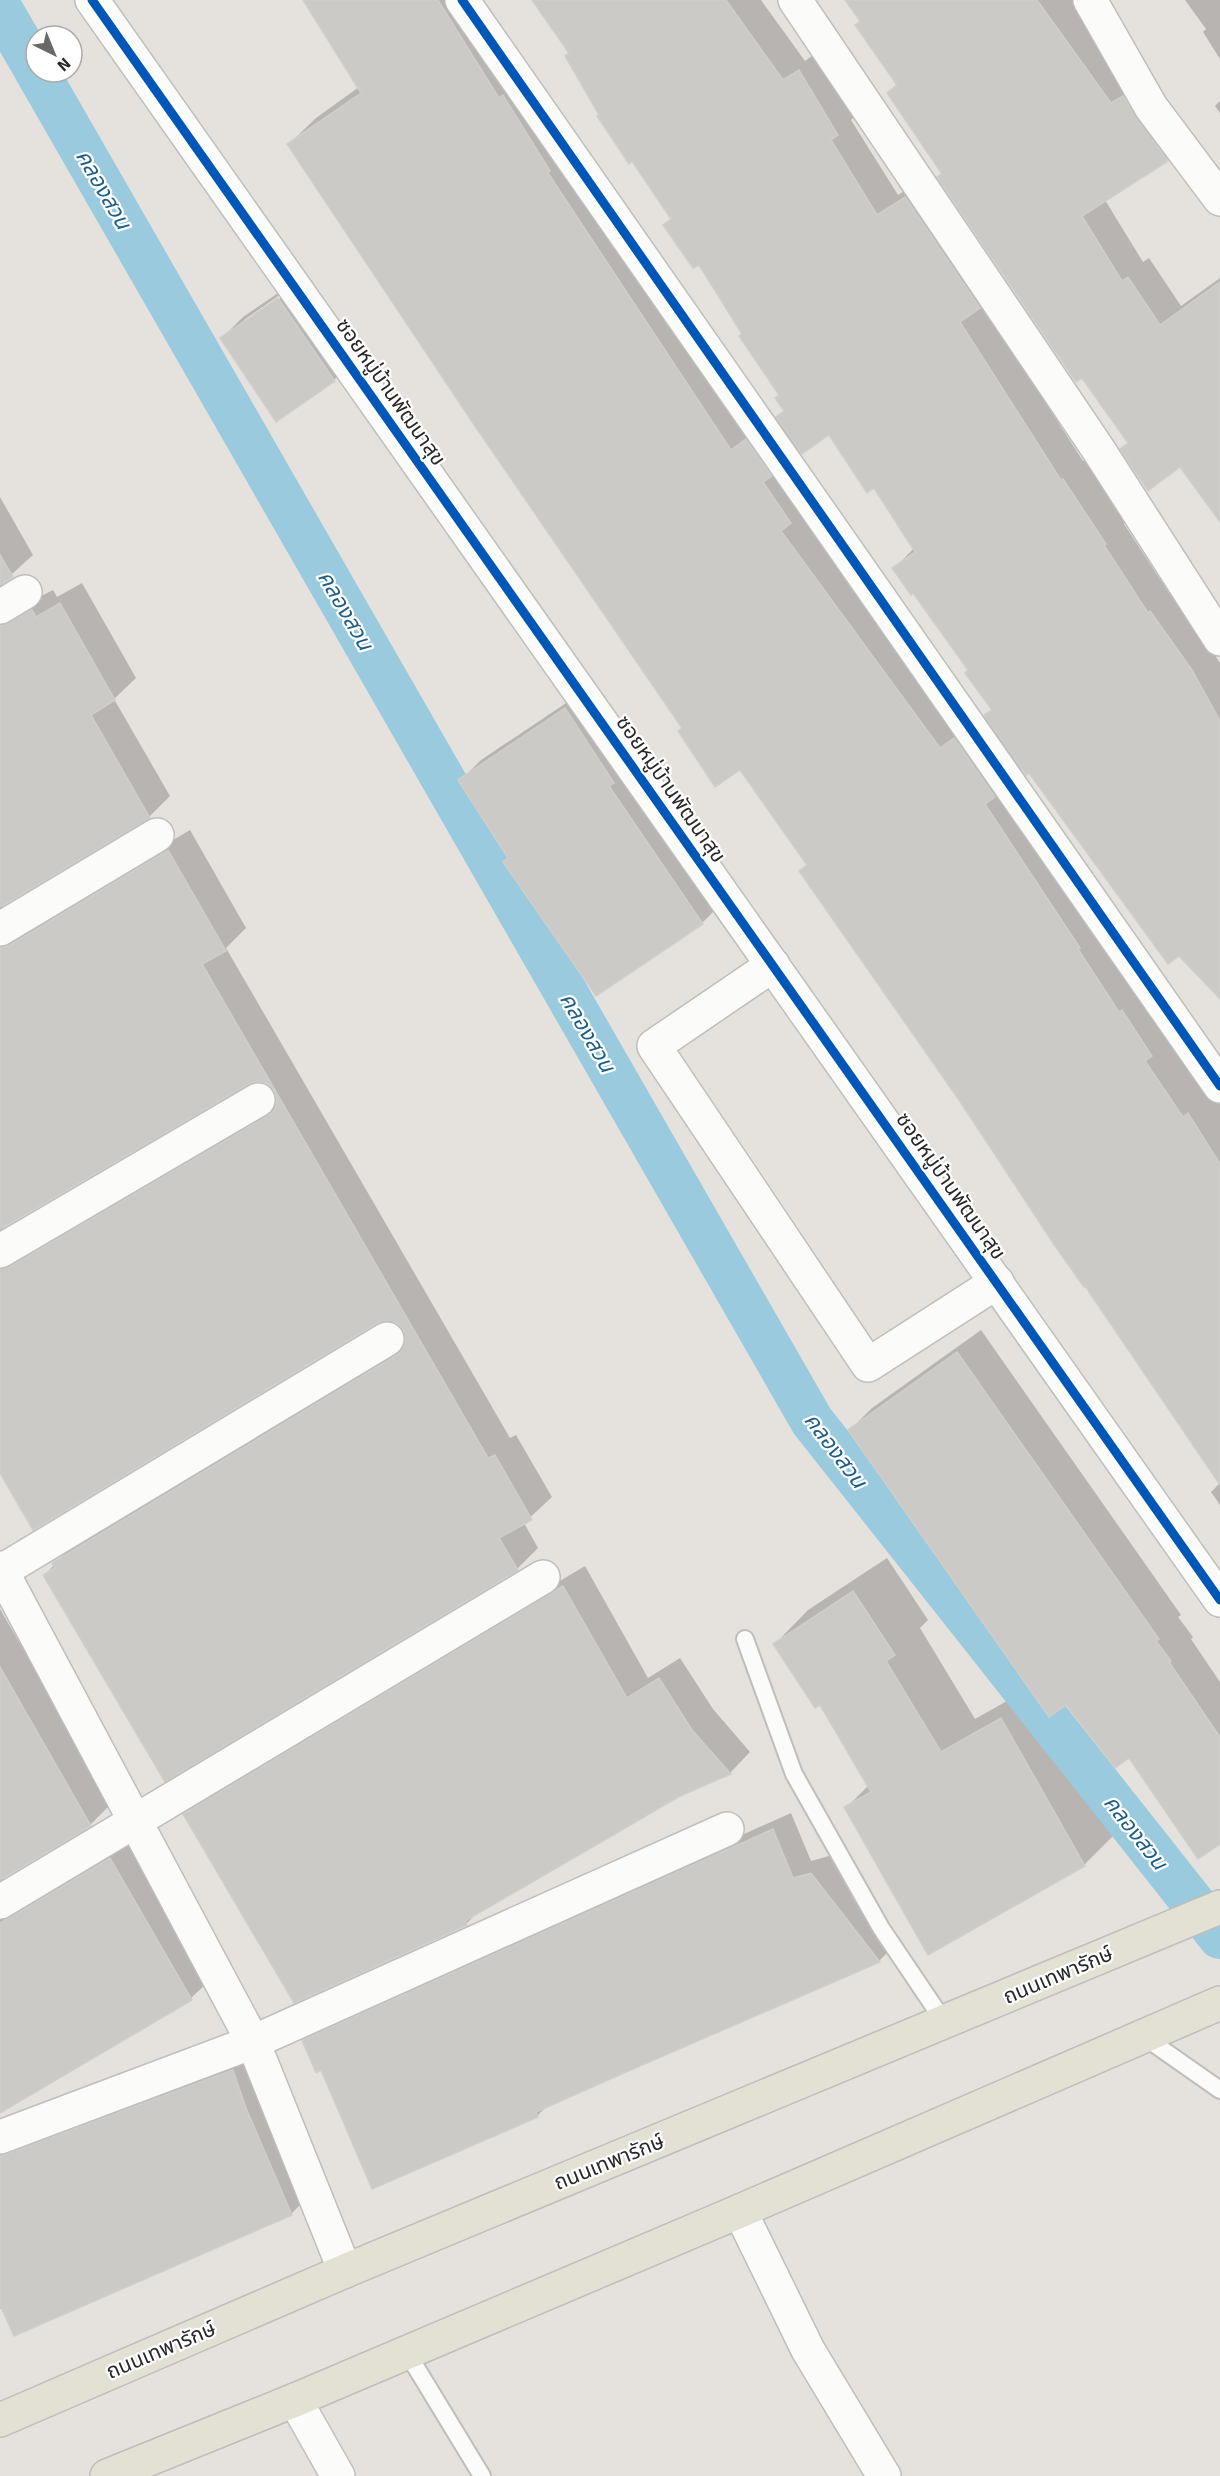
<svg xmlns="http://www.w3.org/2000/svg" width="1220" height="2476" font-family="Signika,'Noto Sans Thai',sans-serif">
<rect width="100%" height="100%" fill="#e5e2de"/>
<!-- shadow -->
<g fill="#0003" fill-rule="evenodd">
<path d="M313,0H480L757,425L772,414L776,419L785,410L780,395L672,218L601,114L571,52L534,0H761L805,61L820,50L858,113L851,120L898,195L926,177L982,304L1083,461L1085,459L1126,522L1124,524L1169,593L1172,591L1220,663V997L1030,771L1022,768L1011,779L1220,1096V1482L808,864L740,768L684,727L289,144L316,118L359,87ZM829,433L874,486L914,548L894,569L913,591L970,670L993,709L984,718L981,713L967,723L790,456L799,447Z"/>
<path d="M847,0H1072L1132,84L1187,139L1167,159L1105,200L1143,262L1149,258L1181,306L1220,278V519L1180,465L1129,442L889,93L898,83Z"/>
<path d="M1185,0H1220V59L1203,32L1206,29Z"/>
<path d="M1220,101V113L1215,106Z"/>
<path d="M300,278L355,359L334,380L222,338L243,317ZM284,292L285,295L244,324V320Z"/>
<path d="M0,497L33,555L2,583L4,595L23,605L53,590L57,597L82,583L136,678L114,699L170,796L149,817L3,904L4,917L32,924L190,830L246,928L226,948L510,1438L516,1435L552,1497L524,1523L538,1548L517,1569L45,1575L75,1542L406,1342L407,1338L405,1329L396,1321L386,1319L0,1469ZM257,1080L267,1082L276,1090L277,1103L32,1246L4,1239L3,1226L248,1082Z"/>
<path d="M587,689L723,902L702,923L460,781L481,760Z"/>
<path d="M981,1330L1181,1615L1178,1617L1193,1637L1191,1639L1220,1682V1842L1130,1756L1067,1703L1051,1714L1118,1831L1084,1865L846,1808L868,1786L820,1703L775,1644L808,1610L887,1558L928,1620L920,1628L975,1719L1030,1688L850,1430L872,1408Z"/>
<path d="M1220,1483V1505L1211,1492Z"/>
<path d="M585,1566L648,1678L680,1658L713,1709L750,1752L730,1773L679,1795L479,1911L466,1924L185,1814L206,1793Z"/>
<path d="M0,1609L112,1803L90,1825L3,1876L5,1889L132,1838L213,1977L191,1998L0,2111Z"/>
<path d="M791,1813L811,1861L829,1856L897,1943L879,1961L547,2106L537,2116L322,2068L304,2041L322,2023Z"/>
<path d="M254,2049L313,2192L291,2214L0,2309V2145Z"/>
</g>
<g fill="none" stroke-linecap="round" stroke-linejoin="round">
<!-- canal -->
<g stroke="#9acade" stroke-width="44">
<path d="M0,8L36,70"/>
<path d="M37,72L812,1421L1220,1937"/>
</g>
</g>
<!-- building -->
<g fill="#cccac7" stroke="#d0ceca" stroke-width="1.5">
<path d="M303,0H438L499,98L503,95L550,171L548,173L731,450L746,439L772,476L763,482L791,523L781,531L940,748L954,738L995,797L985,804L1080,948L1078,949L1119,1012L1122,1010L1152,1056L1145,1061L1183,1117L1188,1113L1220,1164V1485L1085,1286L1084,1287L1055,1246L959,1100L799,871L807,865L740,770L715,787L678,731L682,728L475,426L287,144L361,93Z"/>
<path d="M532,0H726L783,80L799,70L838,135L831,140L877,215L905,197L980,308L960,322L1061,480L1063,479L1106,544L1104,545L1148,613L1150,611L1192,670L1220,721V999L1179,956L1168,964L1029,773L1026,775L984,715L992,710L965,673L968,670L913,593L911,595L892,568L915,552L874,488L867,493L829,435L802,454L776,417L784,411L775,398L779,395L739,336L742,334L699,265L693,268L663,225L671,219L632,161L629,164L597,116L599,115L565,56L569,53Z"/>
<path d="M845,0H1037L1111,103L1123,96L1168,161L1082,216L1122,281L1128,277L1160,325L1220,282V522L1180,467L1148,491L1120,449L1128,443L1082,378L1076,382L937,177L942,174L887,93L897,85L855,25L860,21Z"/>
<path d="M278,298L335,381L276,422L220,338Z"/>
<path d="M0,555L13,577L0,585Z"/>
<path d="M60,603L115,700L91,715L150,818L0,907V626L32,610L36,617Z"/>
<path d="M565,708L614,783L609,786L703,924L596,996L503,862L508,858L458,780Z"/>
<path d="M168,850L226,951L202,964L488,1458L495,1455L532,1520L499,1538L518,1570L165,1782L43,1575L55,1568L52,1563L397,1355L403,1349L406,1339L403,1330L397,1323L387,1320L377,1323L33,1530L0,1473V1270L9,1267L267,1116L275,1109L277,1099L274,1090L267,1083L258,1081L249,1084L0,1229V948L10,945Z"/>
<path d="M957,1352L1159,1639L1156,1641L1171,1661L1169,1662L1220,1737V1844L1198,1859L1129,1758L1115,1768L1066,1705L1049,1717L848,1430Z"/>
<path d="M563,1586L627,1698L659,1678L692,1730L731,1774L680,1796L656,1810L465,1921L467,1925L294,2003L183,1814Z"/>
<path d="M853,1591L895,1655L886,1661L941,1752L1001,1718L1085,1866L928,1955L844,1807L871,1792L820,1705L815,1708L773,1644Z"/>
<path d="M0,1667L91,1826L0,1880Z"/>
<path d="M773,1829L793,1878L811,1873L880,1962L626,2072L536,2112L538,2117L372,2189L321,2070L316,2073L302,2040Z"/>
<path d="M110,1858L192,2000L0,2113V1923Z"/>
<path d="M233,2070L246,2108L292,2215L14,2336L0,2305V2156Z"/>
</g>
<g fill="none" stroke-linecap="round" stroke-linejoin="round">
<!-- lane casing -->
<g stroke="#bfbebf" stroke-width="20">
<g id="lane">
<path d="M745,1639L794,1774L881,1928L945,2023"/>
<path d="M1143,2036L1220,2090"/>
<path d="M406,2351L482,2476"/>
</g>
</g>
<!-- street casing -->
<g stroke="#bfbebf" stroke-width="36">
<g id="street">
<path d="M462,0L1220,1086"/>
<path d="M795,0L1098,449L1220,639"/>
<path d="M1090,0L1151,107L1220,199"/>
<path d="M0,607L25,592"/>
<path d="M0,929L157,835"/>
<path d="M773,965L654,1046L868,1365L997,1282"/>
<path d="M0,1251L258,1100"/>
<path d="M0,1568L253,2042L345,2271"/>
<path d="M0,1572L387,1339"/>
<path d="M0,1902L543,1577"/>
<path d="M0,2137L253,2042L727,1829"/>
<path d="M740,2211L808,2350L884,2476"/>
<path d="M295,2400L338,2476"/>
</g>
</g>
<!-- secondary casing -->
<g stroke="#bfbebf" stroke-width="36">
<path id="secondary" d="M92,0L1220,1600"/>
</g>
<!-- primary casing -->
<g stroke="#bebdbc" stroke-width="36">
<g id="primary">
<path d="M0,2420L345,2271L1220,1907"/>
<path d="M107,2476L295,2400L740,2211L1220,2003"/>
</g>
</g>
<!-- lane -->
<use href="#lane" stroke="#fbfbfa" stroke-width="16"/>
<!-- street -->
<use href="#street" stroke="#fbfbfa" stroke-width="33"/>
<!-- secondary -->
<use href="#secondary" stroke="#fbfbfa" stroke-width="33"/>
<!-- primary -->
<use href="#primary" stroke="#e3e0d4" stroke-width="33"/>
<!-- cycleway casing -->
<g stroke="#fff" stroke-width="13">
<g id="cycleway">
<path d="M92,0L1220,1600"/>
<path d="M462,0L1220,1086"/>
</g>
</g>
<!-- cycleway -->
<use href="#cycleway" stroke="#0057b8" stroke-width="9"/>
</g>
<g text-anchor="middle" stroke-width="4.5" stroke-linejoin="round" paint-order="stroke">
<!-- street labels -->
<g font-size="21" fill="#282828" stroke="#fff">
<text transform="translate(391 392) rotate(55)" y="7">ซอยหมู่บ้านพัฒนาสุข</text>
<text transform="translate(671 789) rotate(55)" y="7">ซอยหมู่บ้านพัฒนาสุข</text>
<text transform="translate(951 1186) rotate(55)" y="7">ซอยหมู่บ้านพัฒนาสุข</text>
<text transform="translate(1058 1975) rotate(-23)" y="7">ถนนเทพารักษ์</text>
<text transform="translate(609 2162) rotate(-22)" y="7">ถนนเทพารักษ์</text>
<text transform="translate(161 2350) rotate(-23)" y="7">ถนนเทพารักษ์</text>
</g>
<!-- water labels -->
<g font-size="22" font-style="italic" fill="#1d5e86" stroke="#fff">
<text transform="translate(104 189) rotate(60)" y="8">คลองสวน</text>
<text transform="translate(346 610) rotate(60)" y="8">คลองสวน</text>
<text transform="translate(588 1032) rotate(60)" y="8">คลองสวน</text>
<text transform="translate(836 1450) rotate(53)" y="8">คลองสวน</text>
<text transform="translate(1136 1832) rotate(52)" y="8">คลองสวน</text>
</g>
</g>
<!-- north arrow -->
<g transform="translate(54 54) rotate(137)"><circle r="28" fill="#ffffff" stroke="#a9a9a9" stroke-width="1.5"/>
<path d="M0-4.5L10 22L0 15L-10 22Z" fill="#6a6968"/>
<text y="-9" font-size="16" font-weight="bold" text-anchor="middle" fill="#282828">N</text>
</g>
</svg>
